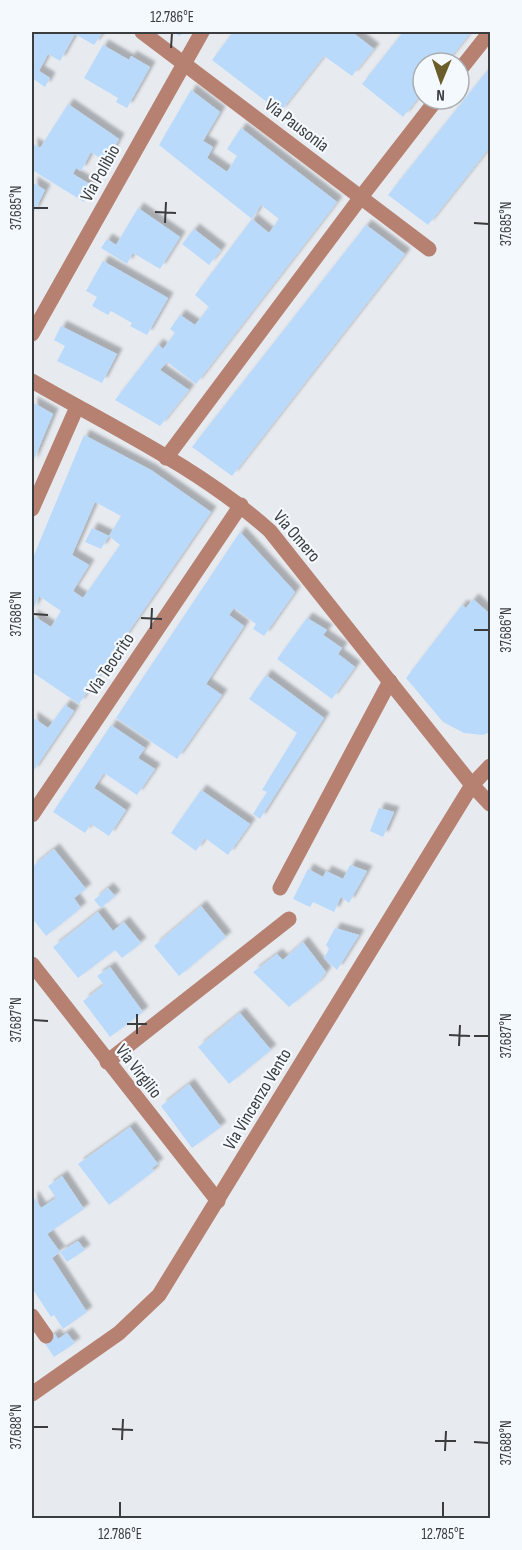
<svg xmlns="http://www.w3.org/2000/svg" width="522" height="1550" font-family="'Sofia Sans Condensed',sans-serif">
<defs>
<filter id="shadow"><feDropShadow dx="5.5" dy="-5.5" stdDeviation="1.5" flood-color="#0004"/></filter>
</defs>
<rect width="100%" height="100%" fill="#e7ebf0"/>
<!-- building -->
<g fill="#badafc" fill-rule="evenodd" filter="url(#shadow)">
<path d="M32,32H103L94,45L75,34L60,61L48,54L39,71L50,78L45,87L32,78Z"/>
<path d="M173,32H186L179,36Z"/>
<path d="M233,32H352L374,49L352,76L324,56L280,112L212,60Z"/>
<path d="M403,32H471L446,63H423V92L403,117L362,84Z"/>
<path d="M103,45L129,60L131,56L150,67L127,108L116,102L118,98L84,78Z"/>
<path d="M490,67V147L428,225L388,195Z"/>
<path d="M191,90L220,112L203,141L213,147L207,158L227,172L237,156L227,149L241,128L337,202L196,384L167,362L160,370L189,390L160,426L115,400L158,344L163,349L175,333L170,329L180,315L195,325L209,307L195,295L252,219L269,233L279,219L261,205L252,219L159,145Z"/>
<path d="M68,104L119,139L106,162L91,152L81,171L76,168L73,174L93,186L84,202L32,170V143L40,148Z"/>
<path d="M32,182L45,190L32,216Z"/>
<path d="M138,208L180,237L160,269L133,253L127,264L101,248L107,239L116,245Z"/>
<path d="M366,225L405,254L232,476L192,447Z"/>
<path d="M194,229L221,250L209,265L182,244Z"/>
<path d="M103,261L168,298L147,335L130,326L132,323L111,311L108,315L92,306L97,297L86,291Z"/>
<path d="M61,326L117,354L102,383L57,361L65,346L54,340Z"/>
<path d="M32,402L53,414L32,464Z"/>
<path d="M84,435L151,470L211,512L79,704L32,672V615L51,627L61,611L39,596L32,612V560ZM95,502L121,516L109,536L92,528L85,542L101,549L109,536L120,545L83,598L73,591L89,565L72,555Z"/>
<path d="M240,532L295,592L264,636L253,629L256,624L234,608L229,615L244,626L206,684L222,695L177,759L116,718Z"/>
<path d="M473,599L490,614V732L483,735L464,733L443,722L406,678L462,605L466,608Z"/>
<path d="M307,618L327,630L323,635L342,648L338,654L355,667L332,699L277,659Z"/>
<path d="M266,675L324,718L260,819L253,814L267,792L262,790L297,733L249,699Z"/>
<path d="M65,705L74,711L32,773V717L48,728Z"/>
<path d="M111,725L145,748L138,758L155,769L137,795L104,773L94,788L126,810L109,836L91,824L85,833L53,812Z"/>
<path d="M201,790L250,824L228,855L205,838L196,851L171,833Z"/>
<path d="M379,808L394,812L383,837L370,831Z"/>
<path d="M54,849L86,889L74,898L81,908L46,936L32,918V867Z"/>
<path d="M350,865L367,871L349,903L341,897L334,912L313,902L310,907L293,899L308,869L323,877L326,871L343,879Z"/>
<path d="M108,888L115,896L101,908L94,900Z"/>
<path d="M201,906L226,937L179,976L154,946Z"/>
<path d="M98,912L113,931L124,922L141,943L122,958L115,950L78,978L53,947Z"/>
<path d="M335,928L359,935L337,970L324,958L329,949L326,945Z"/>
<path d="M303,942L326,972L317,984L289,1007L253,972L277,954L283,960Z"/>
<path d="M110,967L143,1012L110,1037L83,1001L104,985L97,976Z"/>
<path d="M240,1013L271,1050L229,1084L198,1047Z"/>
<path d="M189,1084L221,1127L192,1148L161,1106Z"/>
<path d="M130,1127L158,1164L152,1168L154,1171L109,1205L78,1164Z"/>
<path d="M62,1176L84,1209L47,1234L60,1252L52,1258L87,1312L63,1329L54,1315L51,1317L32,1288V1198L33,1196L41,1208L56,1198L48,1186Z"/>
<path d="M78,1241L85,1250L67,1262L60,1252Z"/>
<path d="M67,1333L75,1343L54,1357L44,1342L55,1334L58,1339Z"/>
</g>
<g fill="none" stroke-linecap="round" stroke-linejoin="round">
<!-- minor -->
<g stroke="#b68171" stroke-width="15">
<path d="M142,32L429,249"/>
<path d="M459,71L490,32"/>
<path d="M32,334L202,32"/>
<path d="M32,381C112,427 201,469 270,531L472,785L490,804"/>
<path d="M166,458L361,197L437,99"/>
<path d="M32,509L77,407"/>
<path d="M32,815L241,505"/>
<path d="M280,888L390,681"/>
<path d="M32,964L218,1201"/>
<path d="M107,1062L289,919"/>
<path d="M32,1316L46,1336"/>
<path d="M32,1394L119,1333L159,1295L472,785L490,766"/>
</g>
</g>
<!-- ticks -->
<path fill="none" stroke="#3a3c3e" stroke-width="2" d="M171,48L172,33M33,208H48M155,212L176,213M165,223L166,202M474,223L489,224M33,614L48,615M141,618L162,619M151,629L152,608M474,630H489M33,1020L48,1021M127,1024H147M137,1034V1014M449,1035L470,1036M474,1036H489M459,1046L460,1025M33,1427H48M112,1429L133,1430M122,1440L123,1419M435,1441H456M474,1442L489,1443M445,1451L446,1431M120,1517V1502M443,1517V1502"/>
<g text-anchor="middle" stroke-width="4.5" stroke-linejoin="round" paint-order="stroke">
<!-- street labels -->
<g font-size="18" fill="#3a3c3e" stroke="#f4f9fe">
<text transform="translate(297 125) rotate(37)" y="6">Via Pausonia</text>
<text transform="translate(100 173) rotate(-61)" y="6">Via Polibio</text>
<text transform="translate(297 536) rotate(49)" y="6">Via Omero</text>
<text transform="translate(110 664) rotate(-56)" y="6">Via Teocrito</text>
<text transform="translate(139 1071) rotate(52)" y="6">Via Virgilio</text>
<text transform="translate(257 1099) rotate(-59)" y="6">Via Vincenzo Vento</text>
</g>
</g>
<!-- border -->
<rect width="522" height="1550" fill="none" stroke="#f4f9fe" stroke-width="66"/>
<!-- north arrow -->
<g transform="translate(441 81) rotate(182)"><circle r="28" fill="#f4f9fe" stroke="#aaadb1" stroke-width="1.5"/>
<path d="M0-4.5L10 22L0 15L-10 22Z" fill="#6a5d2a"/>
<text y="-9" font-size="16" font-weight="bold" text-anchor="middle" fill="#3a3c3e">N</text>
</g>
<rect x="33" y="33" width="456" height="1484" fill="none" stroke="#3a3c3e" stroke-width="2"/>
<g font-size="15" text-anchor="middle" fill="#3a3c3e">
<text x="172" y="22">12.786°E</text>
<text transform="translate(16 208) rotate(-90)" y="5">37.685°N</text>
<text transform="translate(506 224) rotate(-90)" y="5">37.685°N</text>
<text transform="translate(16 614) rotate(-90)" y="5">37.686°N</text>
<text transform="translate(506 630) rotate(-90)" y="5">37.686°N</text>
<text transform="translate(16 1020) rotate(-90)" y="5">37.687°N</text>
<text transform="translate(506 1036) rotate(-90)" y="5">37.687°N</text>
<text transform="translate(16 1427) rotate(-90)" y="5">37.688°N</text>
<text transform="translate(506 1443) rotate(-90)" y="5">37.688°N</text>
<text x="120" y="1539">12.786°E</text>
<text x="443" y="1539">12.785°E</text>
</g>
</svg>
